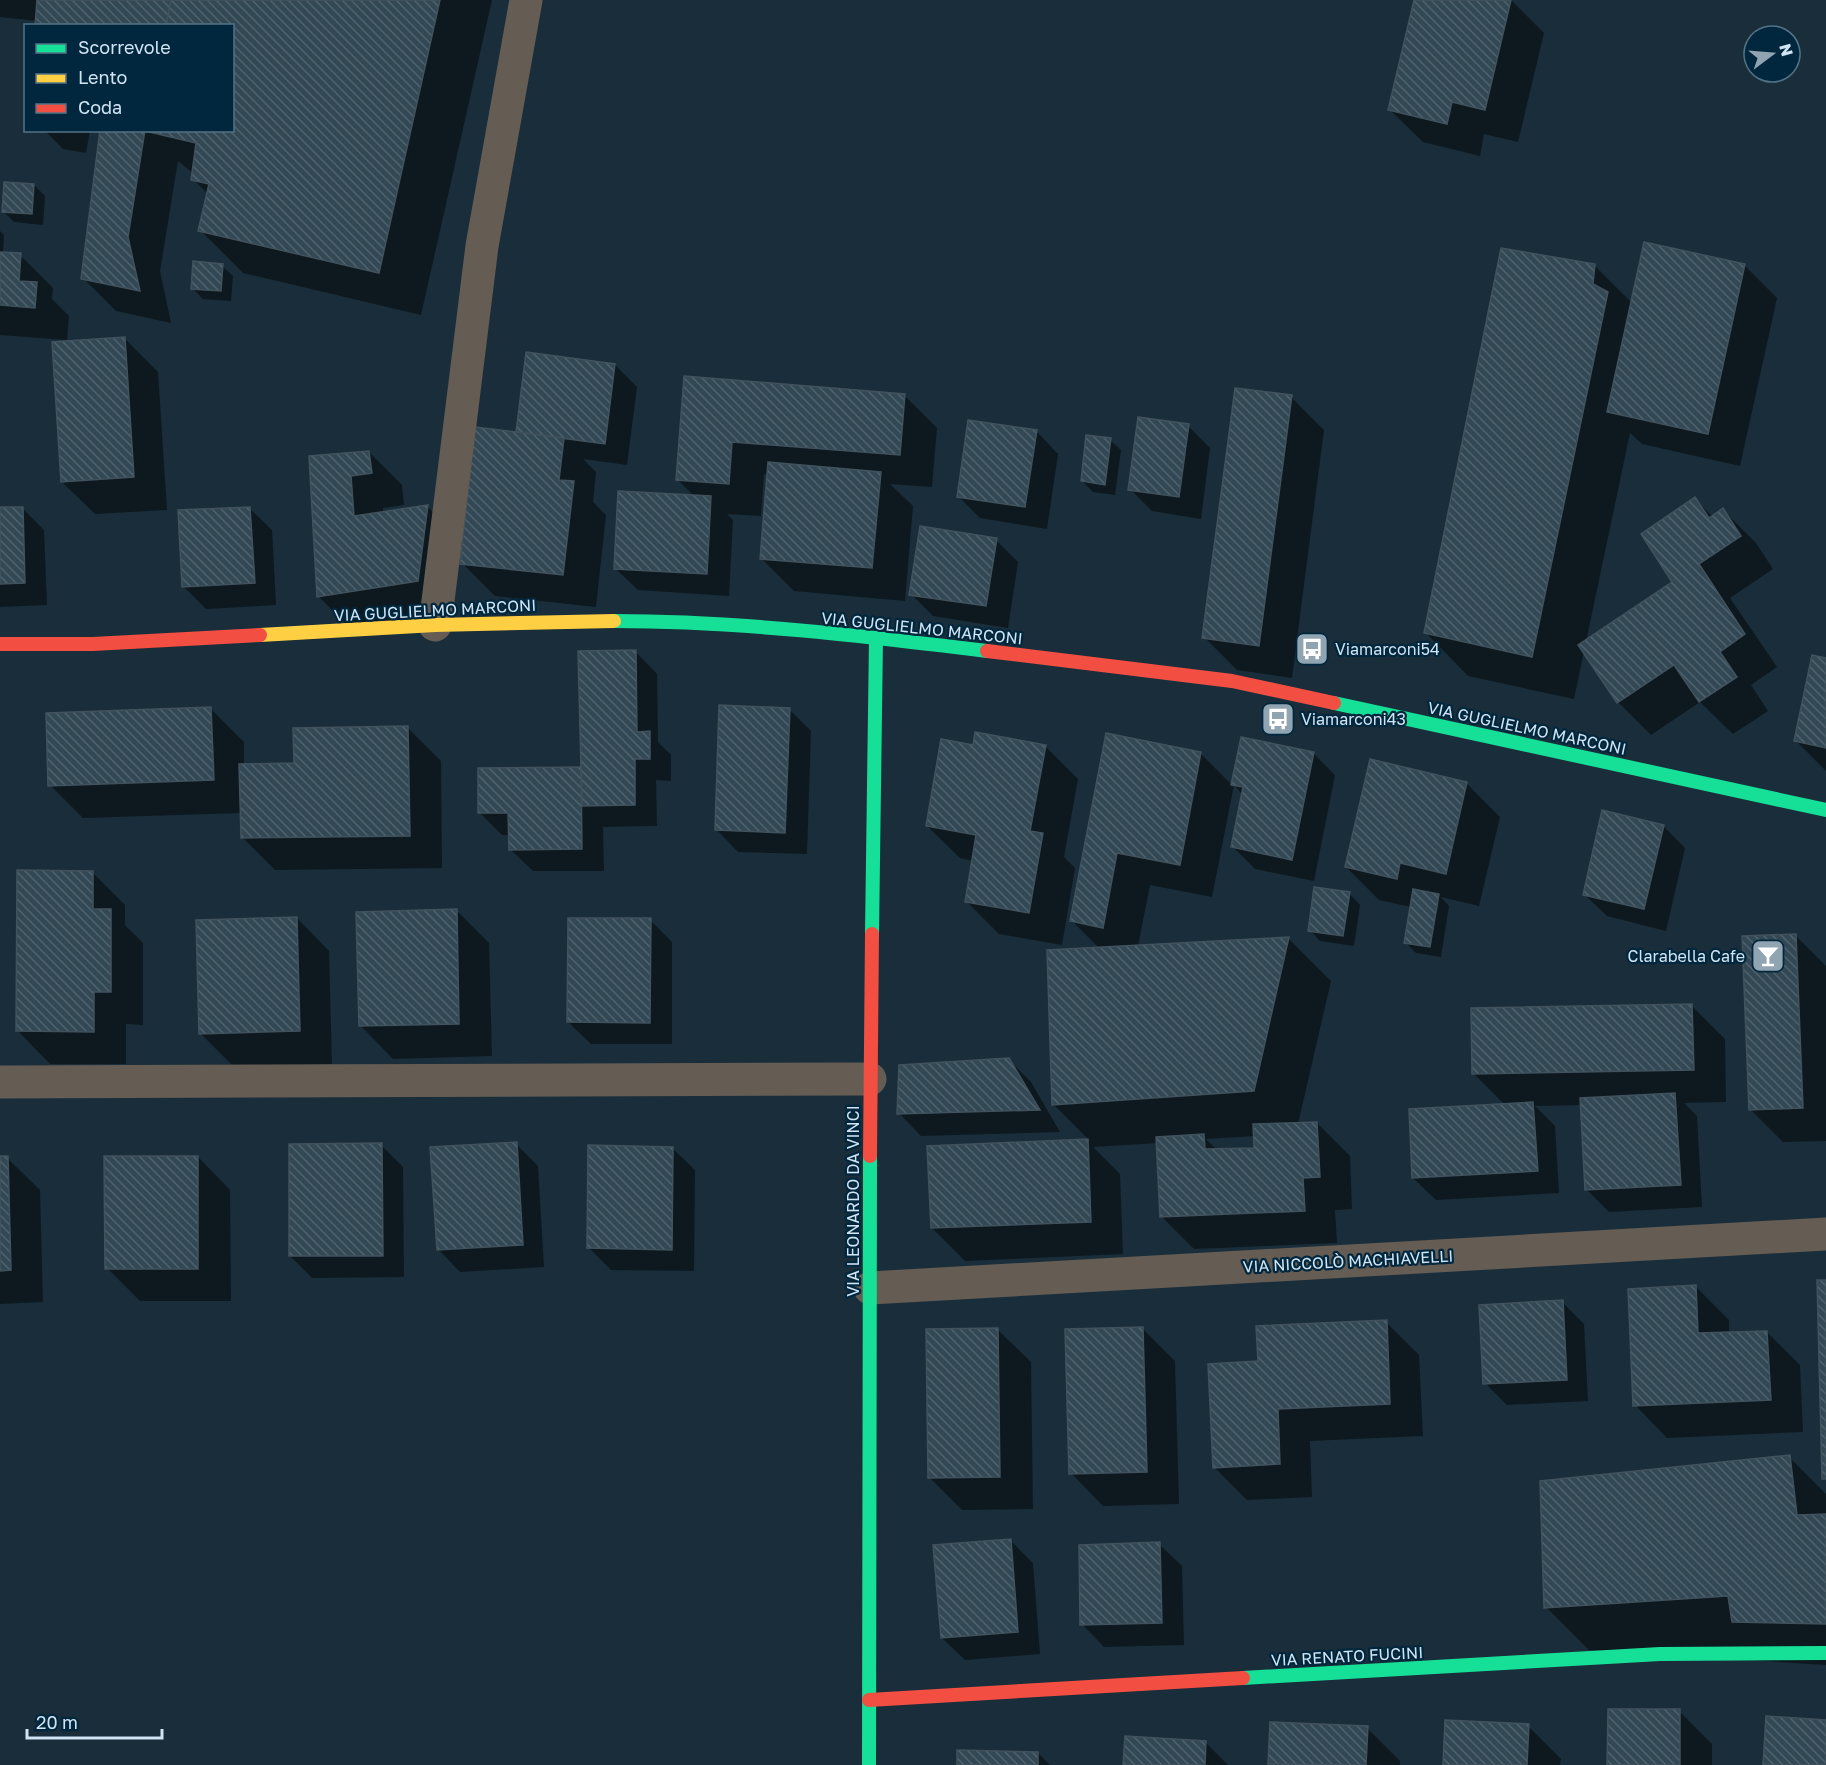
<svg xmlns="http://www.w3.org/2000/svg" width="1826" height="1765" font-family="'Golos Text',sans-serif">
<defs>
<pattern id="building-back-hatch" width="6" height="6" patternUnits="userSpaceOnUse" patternTransform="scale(1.5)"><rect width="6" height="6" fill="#324855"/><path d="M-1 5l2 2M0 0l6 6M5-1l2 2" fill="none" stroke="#4f626e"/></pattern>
</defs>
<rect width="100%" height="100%" fill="#192e3a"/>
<!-- shadow -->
<g fill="#0007" fill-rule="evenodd">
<path d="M0,0H492L421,315L243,273L200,230L208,194L193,179L194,174L178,161L160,271L171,323L116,311L83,278L101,130H232V26L38,21L0,17Z"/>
<path d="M1415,0H1511L1544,33L1518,142L1484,134L1480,156L1423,142L1390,110Z"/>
<path d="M44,130H90L86,153L63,149Z"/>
<path d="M34,185L45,196L43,225L14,222L3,211Z"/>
<path d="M0,231L4,235L3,254L20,255L53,288L52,299L69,316L67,340L0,335Z"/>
<path d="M1594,265L1632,303L1744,265L1777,298L1740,466L1642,444L1630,433L1586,642L1674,582L1695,499L1713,517L1723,510L1756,543L1773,569L1730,598L1777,667L1751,685L1768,711L1733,734L1700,702L1651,735L1618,702L1584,651L1574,699L1468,676L1426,633Z"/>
<path d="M222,266L233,276L231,301L203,299L192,288Z"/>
<path d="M125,339L158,372L167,510L95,514L62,482Z"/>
<path d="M527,354L615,365L637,387L627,465L583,459L596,472L593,502L606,515L596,607L495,596L462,563L517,434Z"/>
<path d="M685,378L904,395L937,428L932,487L890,484L913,506L905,601L794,591L761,558L769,475L764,474L761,516L727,514L733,520L729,596L638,590L615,568L695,497L678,480Z"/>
<path d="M1291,397L1324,430L1292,678L1237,670L1204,637Z"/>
<path d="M1188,426L1210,448L1201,519L1152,511L1130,489Z"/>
<path d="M1036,431L1058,454L1047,529L980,518L958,496Z"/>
<path d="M1110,440L1121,450L1115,495L1093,492L1082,481Z"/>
<path d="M369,452L402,485L404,505L383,508V514L428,507L460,540L450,614L351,629L318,596L311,458Z"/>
<path d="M22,508L44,530L47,605L0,607V509Z"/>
<path d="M249,508L272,530L276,605L206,609L184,587Z"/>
<path d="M996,540L1018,562L1008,628L933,616L911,594Z"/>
<path d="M635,651L657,674L658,742L671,755V781L656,780L657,826L603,827L604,871H533L510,849V835H502L480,813L479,769L583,768Z"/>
<path d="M1826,660V771L1796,741Z"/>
<path d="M211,709L244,742V765H295L408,728L441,761L442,868L275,870L242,837V813L83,818L50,785Z"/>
<path d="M789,709L811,731L807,854L738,852L716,829Z"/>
<path d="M1108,735L1201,754L1232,785L1242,739L1313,753L1335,775L1314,881L1255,869L1233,847L1243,795L1234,785L1212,897L1150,885L1138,946L1288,938L1331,981L1298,1124L1317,1123L1350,1156L1352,1209L1335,1210L1337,1243L1194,1249L1161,1216L1158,1143L1093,1147L1120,1174L1123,1254L965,1261L932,1228L929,1148L1090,1141L1053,1104L1099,948L1071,920ZM1255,1136L1256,1149L1217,1150L1206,1139Z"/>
<path d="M1045,746L1078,779L1064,857L1075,868L1062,945L999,934L966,901L973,861L960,858L927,826L974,747Z"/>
<path d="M1371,761L1467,784L1500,817L1479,906L1441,897L1449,906L1441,957L1416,953L1405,942L1411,907L1379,900L1346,867Z"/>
<path d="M1663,826L1685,848L1666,931L1607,916L1584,894Z"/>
<path d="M92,872L125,905V925L143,943V1025L126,1024V1064H50L18,1031Z"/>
<path d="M1350,894L1360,905L1354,946L1320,941L1310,930Z"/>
<path d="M456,910L489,943L492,1056L393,1059L361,1026Z"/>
<path d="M297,918L329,951L332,1064L234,1067L201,1034Z"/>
<path d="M650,920L672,942V1044H591L568,1022Z"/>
<path d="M1795,935L1826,966V1141L1783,1142L1750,1109Z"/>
<path d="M1692,1006L1725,1039L1726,1102L1684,1103L1697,1116L1702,1207L1609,1212L1587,1190L1582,1105L1535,1106L1555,1126L1559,1193L1436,1200L1413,1178L1505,1105L1474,1074Z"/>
<path d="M1009,1060L1031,1082L1060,1132L921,1136L899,1113Z"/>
<path d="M516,1144L538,1166L544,1267L460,1272L438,1249Z"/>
<path d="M381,1145L403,1167L404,1277L312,1278L290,1256Z"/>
<path d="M672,1148L695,1170L694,1271L611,1270L589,1248Z"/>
<path d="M198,1157L230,1190L231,1301H140L107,1268Z"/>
<path d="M0,1158H7L40,1190L43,1302L0,1304Z"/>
<path d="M1696,1287L1729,1320V1334L1767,1332L1800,1365L1803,1432L1667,1438L1635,1405Z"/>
<path d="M1562,1302L1584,1324L1588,1401L1507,1405L1485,1383Z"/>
<path d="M1386,1322L1419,1355L1423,1436L1310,1441L1312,1497L1247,1500L1214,1467L1259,1363Z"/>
<path d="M1142,1328L1175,1361L1179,1504L1103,1506L1071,1473Z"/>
<path d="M998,1330L1031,1362L1033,1509L962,1510L929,1477Z"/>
<path d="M1789,1457L1826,1494V1665L1589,1650L1546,1607Z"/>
<path d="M1011,1541L1033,1563L1040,1654L965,1660L942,1638Z"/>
<path d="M1159,1544L1182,1566L1184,1645L1104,1647L1082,1624Z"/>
<path d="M1679,1711L1712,1744V1765H1609Z"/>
<path d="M1528,1726L1561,1759L1560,1765H1444Z"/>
<path d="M1367,1728L1400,1761V1765L1270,1764Z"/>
<path d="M1205,1742L1228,1765H1125Z"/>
<path d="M1038,1753L1050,1765H959Z"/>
</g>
<!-- building -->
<g fill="url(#building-back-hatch)" stroke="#41525d" stroke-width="1.5">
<path d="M37,0H171L166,26H35Z"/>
<path d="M171,0H440L379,273L198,231L209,184L191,180L196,143L145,131L232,130V26H166Z"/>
<path d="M1414,0H1511L1485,110L1452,102L1447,124L1388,110Z"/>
<path d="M100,130H145L128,237L140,291L81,279Z"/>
<path d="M4,182L34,184L32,214L2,212Z"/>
<path d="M1644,242L1745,264L1708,434L1607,412Z"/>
<path d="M1501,248L1595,264L1593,284L1608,292L1532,657L1424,633Z"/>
<path d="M0,252L21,253L19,281L37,282L35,308L0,305Z"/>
<path d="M193,261L223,264L221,291L191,289Z"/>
<path d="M125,337L134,477L61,482L52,342Z"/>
<path d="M526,352L615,364L605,444L516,432Z"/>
<path d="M684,376L905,394L900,455L732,442L729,484L676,480Z"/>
<path d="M1235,388L1292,395L1259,646L1202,638Z"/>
<path d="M1138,417L1189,424L1179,497L1128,490Z"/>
<path d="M968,420L1037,430L1025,507L957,497Z"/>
<path d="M475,427L564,438L559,480L574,481L563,575L460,564Z"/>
<path d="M1086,435L1111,438L1105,485L1081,481Z"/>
<path d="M369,451L372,473L351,476L354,516L428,505L418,581L317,597L309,456Z"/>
<path d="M768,462L881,472L872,568L760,559Z"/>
<path d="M618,491L711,496L707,574L614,569Z"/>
<path d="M1695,497L1709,518L1723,508L1741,536L1699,564L1745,634L1720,652L1737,677L1699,702L1674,665L1617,703L1578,645L1672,582L1641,534Z"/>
<path d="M0,507H23L25,583L0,584Z"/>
<path d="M250,507L255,583L182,587L178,510Z"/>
<path d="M920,526L997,538L986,606L909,595Z"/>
<path d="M636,650L637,732L650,731V759H635V805L582,806L578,651Z"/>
<path d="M1812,655L1826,658V748L1794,741Z"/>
<path d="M719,705L790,708L785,833L715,830Z"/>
<path d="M211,707L214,780L48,786L46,713Z"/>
<path d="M408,726L410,836L241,838L239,764L294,763L293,728Z"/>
<path d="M975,732L1046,745L1030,831L1043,833L1029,913L965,902L976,835L926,826L941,739L973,745Z"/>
<path d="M1106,733L1201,752L1180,865L1117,853L1103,928L1070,921Z"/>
<path d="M1241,737L1314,752L1292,860L1231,847L1243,787L1231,785Z"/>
<path d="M1370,759L1467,782L1446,874L1400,863L1397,879L1345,867Z"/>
<path d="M581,767L582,849L509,850L508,813H478V768Z"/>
<path d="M1602,810L1664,825L1644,909L1583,895Z"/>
<path d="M17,870L93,871V909H111V992H94V1032L16,1031Z"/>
<path d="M1314,887L1350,892L1343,936L1308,931Z"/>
<path d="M1413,889L1439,894L1430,947L1404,943Z"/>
<path d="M457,909L459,1024L359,1026L356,912Z"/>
<path d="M297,917L300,1031L199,1034L196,920Z"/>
<path d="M568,918H651L650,1023L567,1022Z"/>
<path d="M1796,934L1803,1108L1749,1110L1742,936Z"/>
<path d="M1289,937L1254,1091L1052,1105L1047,950Z"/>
<path d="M1692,1004L1694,1070L1472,1074L1471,1008Z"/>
<path d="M1009,1058L1040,1110L897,1114L899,1065Z"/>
<path d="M1675,1093L1681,1185L1585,1190L1580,1098Z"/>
<path d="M1533,1102L1538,1171L1412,1178L1409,1109Z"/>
<path d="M1317,1122L1320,1177L1303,1178L1305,1211L1160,1217L1156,1137L1204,1134L1205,1149L1254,1148L1253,1124Z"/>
<path d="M1088,1139L1091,1222L931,1228L927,1146Z"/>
<path d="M517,1142L523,1245L437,1250L430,1147Z"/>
<path d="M382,1143L383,1256H289V1144Z"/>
<path d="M588,1145L673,1147L672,1250L587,1248Z"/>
<path d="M0,1156H8L11,1270L0,1271Z"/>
<path d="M104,1156H198V1269H105Z"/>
<path d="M1817,1280H1826V1479H1822Z"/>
<path d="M1696,1285L1698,1333L1767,1331L1771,1400L1633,1406L1628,1289Z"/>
<path d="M1563,1300L1567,1380L1483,1384L1479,1305Z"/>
<path d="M1387,1320L1390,1404L1278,1409L1280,1464L1213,1468L1208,1364L1258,1361L1256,1326Z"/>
<path d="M1143,1327L1147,1472L1069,1474L1065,1329Z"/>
<path d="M998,1328L1000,1477L928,1478L926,1329Z"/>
<path d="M1790,1455L1797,1515L1826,1514V1624L1732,1622L1728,1596L1544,1608L1540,1481Z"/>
<path d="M1011,1539L1018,1632L941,1638L933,1545Z"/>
<path d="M1160,1542L1162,1623L1080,1625L1079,1545Z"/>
<path d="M1608,1709H1680V1765H1607Z"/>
<path d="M1766,1716L1826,1720V1765H1763Z"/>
<path d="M1445,1720L1529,1724L1527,1765H1443Z"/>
<path d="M1270,1722L1368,1726L1366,1765L1268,1764Z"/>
<path d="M1125,1736L1206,1741L1205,1765H1123Z"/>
<path d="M957,1750L1038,1752V1765H957Z"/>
</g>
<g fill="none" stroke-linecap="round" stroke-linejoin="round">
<!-- street -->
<g stroke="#655c54" stroke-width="33">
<path d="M435,625L482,246L526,0"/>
<path d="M0,1082L870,1079"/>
<path d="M870,1288L1826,1234"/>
</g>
<!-- fast -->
<g stroke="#16e098" stroke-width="14">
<path d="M614,621C738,621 863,636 987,651"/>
<path d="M1334,703L1826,810"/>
<path d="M872,934L876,638"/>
<path d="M1243,1678L1660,1654L1826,1653"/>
<path d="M869,1765L870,1156"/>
</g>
<!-- slow -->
<path stroke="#ffcf43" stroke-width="14" d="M260,635L435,625L614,621"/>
<!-- jam -->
<g stroke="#f24e42" stroke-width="14">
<path d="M0,644H93L260,635"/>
<path d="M987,651L1232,681L1334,703"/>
<path d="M870,1156L872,934"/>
<path d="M869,1700L1243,1678"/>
</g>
</g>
<!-- icons -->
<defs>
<g id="bus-square" transform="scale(1.725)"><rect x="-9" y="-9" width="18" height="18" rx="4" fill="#90a4b2" stroke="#00273d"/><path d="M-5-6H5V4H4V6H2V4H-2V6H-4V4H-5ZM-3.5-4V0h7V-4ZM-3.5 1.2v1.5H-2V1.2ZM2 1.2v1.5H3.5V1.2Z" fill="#fff"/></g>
<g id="bar-square" transform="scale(1.725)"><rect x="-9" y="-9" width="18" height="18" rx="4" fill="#90a4b2" stroke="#00273d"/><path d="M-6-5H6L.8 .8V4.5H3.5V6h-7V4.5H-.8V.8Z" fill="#fff"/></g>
</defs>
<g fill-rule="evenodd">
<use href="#bus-square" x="1312" y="649"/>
<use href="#bus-square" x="1278" y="719"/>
<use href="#bar-square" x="1768" y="956"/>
</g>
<g text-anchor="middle" stroke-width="4.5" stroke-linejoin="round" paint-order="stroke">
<!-- street labels -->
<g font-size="16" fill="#d0e4f3" stroke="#00273d">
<text transform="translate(435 610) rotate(-3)" y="6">VIA GUGLIELMO MARCONI</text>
<text transform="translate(922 628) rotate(6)" y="6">VIA GUGLIELMO MARCONI</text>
<text transform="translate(1527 728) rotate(12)" y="6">VIA GUGLIELMO MARCONI</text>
<text transform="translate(853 1201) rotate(-90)" y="6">VIA LEONARDO DA VINCI</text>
<text transform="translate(1348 1261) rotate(-3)" y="6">VIA NICCOLÒ MACHIAVELLI</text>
<text transform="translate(1347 1656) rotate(-3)" y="6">VIA RENATO FUCINI</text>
</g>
<!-- poi labels -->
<g font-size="16" fill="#d0e4f3" stroke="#00273d" text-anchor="start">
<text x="1335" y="655">Viamarconi54</text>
<text x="1301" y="725">Viamarconi43</text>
<text x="1745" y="962" text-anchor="end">Clarabella Cafe</text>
</g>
</g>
<!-- legend -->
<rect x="24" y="24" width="210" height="108" fill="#00273d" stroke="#537386" stroke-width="1.5"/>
<rect x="36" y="44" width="30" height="9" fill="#16e098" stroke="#537386" stroke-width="1.5"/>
<text x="78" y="54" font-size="18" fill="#d0e4f3">Scorrevole</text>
<rect x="36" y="74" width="30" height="9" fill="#ffcf43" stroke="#537386" stroke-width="1.5"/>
<text x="78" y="84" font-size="18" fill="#d0e4f3">Lento</text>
<rect x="36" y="104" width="30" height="9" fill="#f24e42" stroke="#537386" stroke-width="1.5"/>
<text x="78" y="114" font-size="18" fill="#d0e4f3">Coda</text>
<!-- north arrow -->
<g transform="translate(1772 54) rotate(74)"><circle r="28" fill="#00273d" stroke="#537386" stroke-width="1.5"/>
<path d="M0-4.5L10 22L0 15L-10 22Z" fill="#90a4b2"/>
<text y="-9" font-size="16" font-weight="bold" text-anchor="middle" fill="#d0e4f3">N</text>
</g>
<!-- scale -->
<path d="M27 1729v9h135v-9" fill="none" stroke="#d0e4f3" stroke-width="3"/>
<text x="36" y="1729" font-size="18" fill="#d0e4f3" stroke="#00273d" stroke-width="4.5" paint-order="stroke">20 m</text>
</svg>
